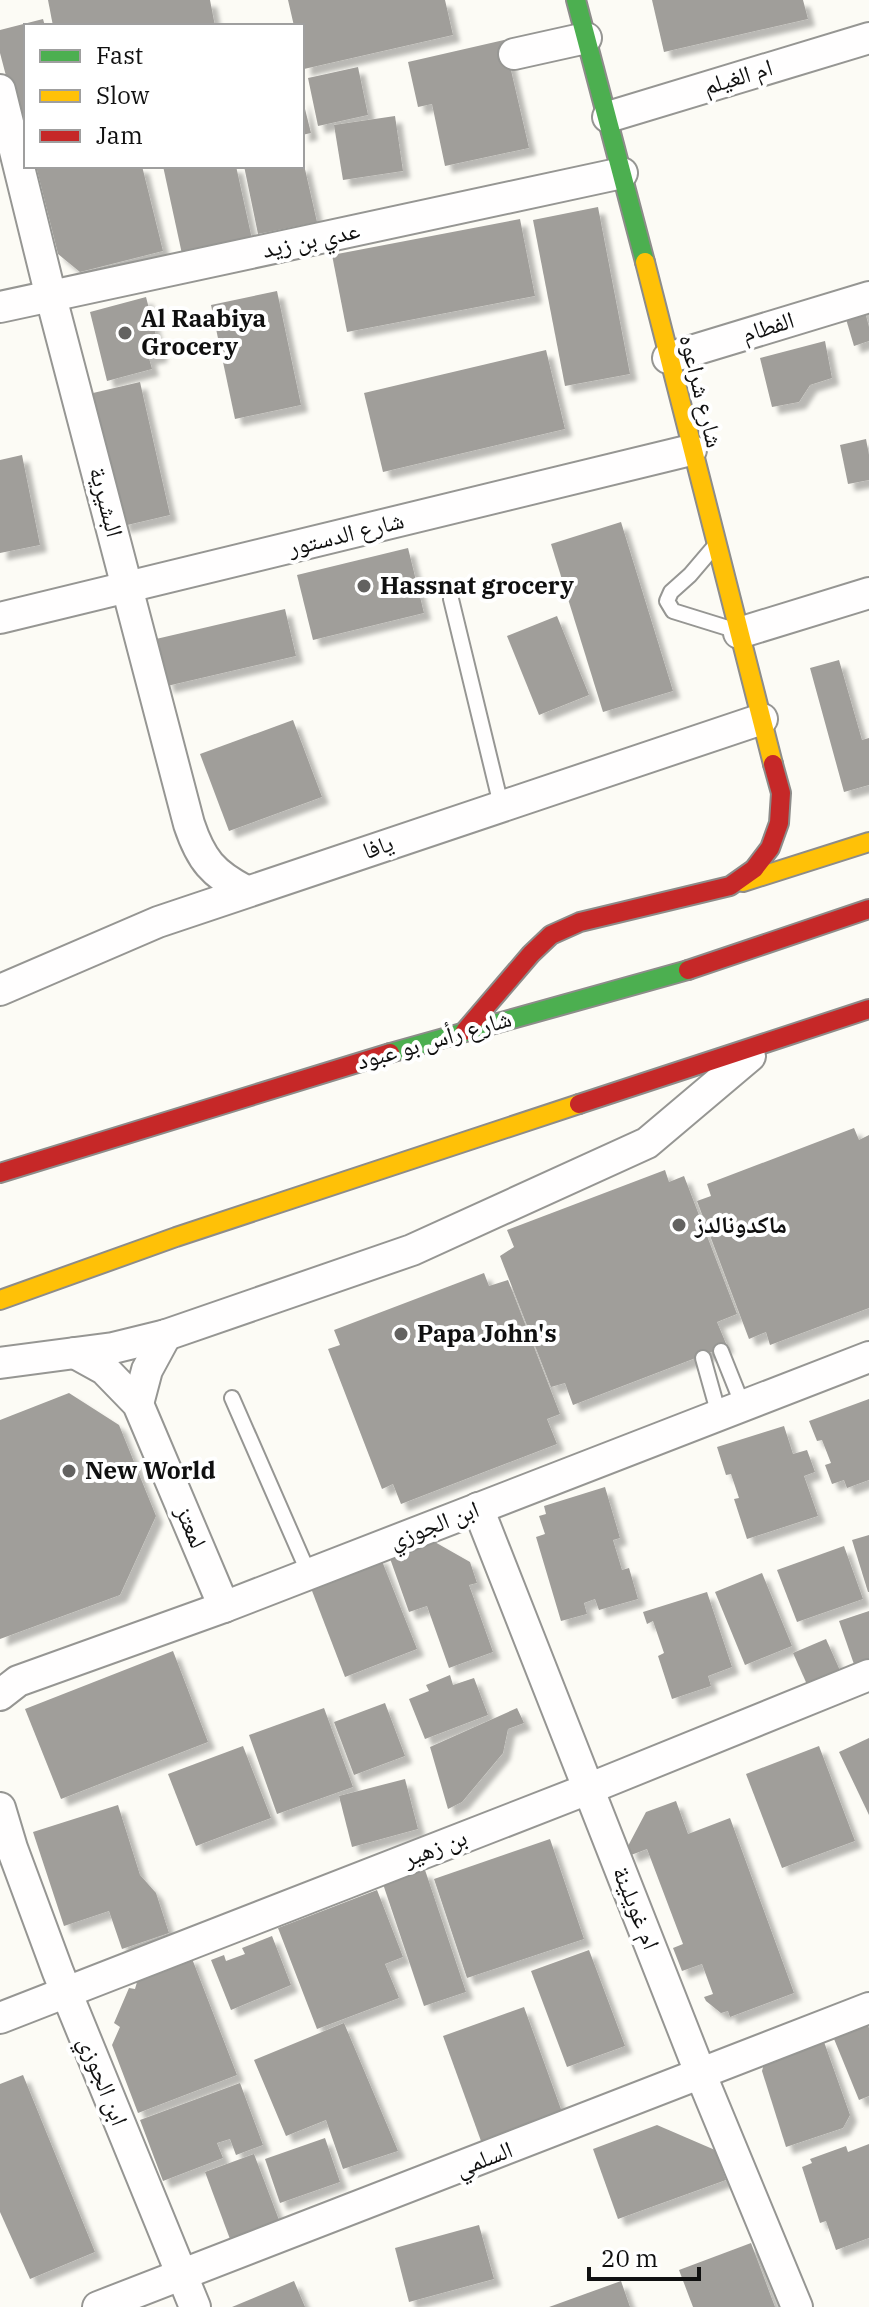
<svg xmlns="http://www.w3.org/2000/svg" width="869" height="2307" font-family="'IBM Plex Serif','Noto Naskh Arabic',serif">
<defs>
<filter id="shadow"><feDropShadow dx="7" dy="7" stdDeviation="2" flood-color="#0004"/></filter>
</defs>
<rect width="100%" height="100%" fill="#fcfbf5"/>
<!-- building -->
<g fill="#a09e9a" filter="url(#shadow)">
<path d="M48,0H210L215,26H53Z"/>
<path d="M288,0H445L453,35L304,69L302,26H294Z"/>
<path d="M652,0H803L808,19L664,52Z"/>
<path d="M43,19L45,26H26V128L20,129L0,53V30Z"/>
<path d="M504,40L529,148L445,166L432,104L418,107L408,62Z"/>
<path d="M358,67L368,115L318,126L308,78Z"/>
<path d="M302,97L311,133L302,135Z"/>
<path d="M395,116L403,171L343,180L334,125Z"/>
<path d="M302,156L317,222L258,234L244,166H302Z"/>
<path d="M36,166H142L163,251L80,272L58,254Z"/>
<path d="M163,166H236L252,239L182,254Z"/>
<path d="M598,207L630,374L565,386L533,220Z"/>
<path d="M520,219L535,296L347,332L332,255Z"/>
<path d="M277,291L301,405L235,419L211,305Z"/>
<path d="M146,297L161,355L149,358L152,369L107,381L90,312Z"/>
<path d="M863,304L869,327V341L854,346L843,309Z"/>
<path d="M825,341L832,378L810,385L799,402L772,407L760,358Z"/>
<path d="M546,350L565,429L383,472L364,393Z"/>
<path d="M140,382L170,515L123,526L93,393Z"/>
<path d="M866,439L869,455V480L848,484L840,445Z"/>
<path d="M22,455L40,545L0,553V460Z"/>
<path d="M621,522L673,691L603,712L551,544Z"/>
<path d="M408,548L424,613L313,640L297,575Z"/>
<path d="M285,609L296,656L167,686L156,639Z"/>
<path d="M557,616L589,695L539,715L507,636Z"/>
<path d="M839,660L862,740L869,738V785L844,792L810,668Z"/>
<path d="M293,720L322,797L229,831L200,754Z"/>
<path d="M854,1128L859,1140L869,1135V1308L770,1345L766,1332L749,1339L697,1201L711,1196L707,1184Z"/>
<path d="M665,1170L669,1182L684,1176L737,1314L717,1322L727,1346L573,1405L565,1383L551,1387L500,1256L514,1247L507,1230Z"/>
<path d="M484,1273L489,1286L508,1280L560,1414L547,1419L557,1444L401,1504L393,1484L382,1489L328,1349L340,1345L334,1330Z"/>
<path d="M69,1393L119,1425L156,1516L120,1595L0,1639V1420Z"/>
<path d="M869,1399V1480L847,1488L844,1480L832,1484L825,1465L831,1463L822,1440L817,1441L809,1421Z"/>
<path d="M784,1426L793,1454L807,1450L815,1472L804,1476L818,1516L747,1539L734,1499L739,1498L731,1474L726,1475L717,1447Z"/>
<path d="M605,1487L620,1538L613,1540L622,1570L629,1568L638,1599L599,1610L595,1599L584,1603L587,1614L561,1621L536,1537L545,1534L539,1516L546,1514L544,1506Z"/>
<path d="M869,1535V1592H868L852,1540Z"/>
<path d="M426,1537L470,1562L477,1583L469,1585L493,1652L449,1668L427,1606L409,1612L387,1550Z"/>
<path d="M844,1546L863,1599L797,1622L777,1570Z"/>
<path d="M380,1556L417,1649L345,1677L309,1583Z"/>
<path d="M762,1573L792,1646L745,1665L715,1592Z"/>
<path d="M707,1592L732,1667L708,1676L711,1686L672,1699L658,1656L664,1653L653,1621L647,1624L643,1612Z"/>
<path d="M869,1611V1665L856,1670L839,1621Z"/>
<path d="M826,1639L842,1675L809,1689L793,1653Z"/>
<path d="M173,1651L208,1742L61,1799L25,1709Z"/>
<path d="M450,1675L453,1685L474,1678L488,1715L425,1739L409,1699L429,1691L426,1685Z"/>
<path d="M385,1703L405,1756L354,1775L334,1722Z"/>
<path d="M324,1708L353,1787L277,1814L249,1735Z"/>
<path d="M517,1708L524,1723L508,1729L503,1753L462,1802L448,1809L430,1747Z"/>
<path d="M869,1738V1815L839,1752Z"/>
<path d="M243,1746L271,1818L196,1846L168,1774Z"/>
<path d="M819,1746L855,1841L782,1868L746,1774Z"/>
<path d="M405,1779L418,1829L352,1847L339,1796Z"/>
<path d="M676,1801L688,1834L730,1818L794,1993L730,2017L728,2011L721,2013L706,2001L704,1997L713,1994L702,1964L682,1971L673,1948L683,1944L647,1849L631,1855L628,1846L646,1812Z"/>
<path d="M118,1805L140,1875L156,1893L169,1933L122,1949L109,1911L64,1926L33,1832Z"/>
<path d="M550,1839L584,1939L467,1978L434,1879Z"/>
<path d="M425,1870L466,1992L424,2006L383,1884Z"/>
<path d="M377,1890L403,1957L385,1964L399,1998L317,2029L278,1928Z"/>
<path d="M272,1936L291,1985L231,2010L211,1960L224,1955L226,1961L245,1954L242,1948Z"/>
<path d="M589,1950L625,2046L567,2067L531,1971Z"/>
<path d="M191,1956L237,2075L138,2113L112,2045L120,2027L114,2023L129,1988L135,1989L139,1975Z"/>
<path d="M524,2007L562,2112L481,2141L443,2036Z"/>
<path d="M866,2020L869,2028V2096L859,2100L832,2034Z"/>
<path d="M344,2023L398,2151L343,2169L326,2120L286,2136L254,2060Z"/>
<path d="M823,2039L850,2115L843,2128L786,2147L762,2071L767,2053Z"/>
<path d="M23,2075L95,2252L30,2279L0,2212V2084Z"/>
<path d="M240,2083L263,2145L236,2155L230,2139L217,2143L223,2158L163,2181L140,2120Z"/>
<path d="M657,2125L715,2150L726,2180L618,2219L593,2149Z"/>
<path d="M325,2138L340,2182L280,2203L265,2159Z"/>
<path d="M869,2144V2238L836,2250L826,2221L820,2223L802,2167L812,2163L810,2159L846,2146L848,2152Z"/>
<path d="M254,2154L279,2220L230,2239L205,2172Z"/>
<path d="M479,2225L494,2279L409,2302L395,2248Z"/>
<path d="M751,2243L775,2307H693L679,2270Z"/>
<path d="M294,2281L305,2307H232Z"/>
<path d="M621,2281L630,2307H549Z"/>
</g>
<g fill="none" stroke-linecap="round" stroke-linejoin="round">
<!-- lane casing -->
<g stroke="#969693" stroke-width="18">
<g id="lane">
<path d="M713,548L690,575L671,592L667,601L673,611L731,629"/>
<path d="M451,599L501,805"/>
<path d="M721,1351L743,1406"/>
<path d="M703,1358L719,1415"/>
<path d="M232,1398L309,1574"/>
</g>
</g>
<!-- street casing -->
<g stroke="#969693" stroke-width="34">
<g id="street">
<path d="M514,54L586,38"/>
<path d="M0,90L51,297L189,824C201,860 213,874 246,891"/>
<path d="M608,117L869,38"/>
<path d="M0,307L622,173"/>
<path d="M668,358L869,297"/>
<path d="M0,618L691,450"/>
<path d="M739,633L869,593"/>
<path d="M0,990L158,922L762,719"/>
<path d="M75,1353L104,1369L138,1404L224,1607"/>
<path d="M0,1363L113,1348L166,1335L412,1250L647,1143L750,1056"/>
<path d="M138,1404L147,1370L166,1335"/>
<path d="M478,1508L701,2075L797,2307"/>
<path d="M0,1695L18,1681L224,1607L869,1357"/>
<path d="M0,1808L12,1848L58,1972L195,2307"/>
<path d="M0,2018L588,1789L869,1675"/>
<path d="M98,2307L869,2008"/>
</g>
</g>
<!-- fast casing -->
<g stroke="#8d8c8a" stroke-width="22">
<g id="fast">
<path d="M576,0L645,262"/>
<path d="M390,1053L688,970"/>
</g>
</g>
<!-- slow casing -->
<g stroke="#8d8c8a" stroke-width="22">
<g id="slow">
<path d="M645,262L773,764"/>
<path d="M743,882L869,842"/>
<path d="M0,1300L176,1237L579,1104"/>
</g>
</g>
<!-- jam casing -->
<g stroke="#8d8c8a" stroke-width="22">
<g id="jam">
<path d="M688,970L869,909"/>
<path d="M465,1031L531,954L551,935L580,922L730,886L754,869L770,848L779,823L781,793L773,764"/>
<path d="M579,1104L869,1009"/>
<path d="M0,1173L390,1053"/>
</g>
</g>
<!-- lane -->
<use href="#lane" stroke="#fffefe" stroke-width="14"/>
<!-- street -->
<use href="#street" stroke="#fffefe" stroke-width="30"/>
<!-- fast -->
<use href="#fast" stroke="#4caf50" stroke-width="18"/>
<!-- slow -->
<use href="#slow" stroke="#ffc107" stroke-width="18"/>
<!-- jam -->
<use href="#jam" stroke="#c62828" stroke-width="18"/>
</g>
<!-- markers -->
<g fill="#636260" stroke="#fff" stroke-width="3">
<circle cx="125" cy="333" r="8"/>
<circle cx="364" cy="586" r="8"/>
<circle cx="679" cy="1225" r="8"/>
<circle cx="401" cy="1334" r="8"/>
<circle cx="69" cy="1471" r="8"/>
</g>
<g text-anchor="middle" stroke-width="8" stroke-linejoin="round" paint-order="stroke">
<!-- street labels -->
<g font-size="24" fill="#101010" stroke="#fff">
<text transform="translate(738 77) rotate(-17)" y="8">ام الغيلم</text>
<text transform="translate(311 240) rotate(-12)" y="8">عدي بن زيد</text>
<text transform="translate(768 327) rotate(-17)" y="8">الفطام</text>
<text transform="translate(701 391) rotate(76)" y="8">شارع شراعوه</text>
<text transform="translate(106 502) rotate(75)" y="8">البشيرية</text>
<text transform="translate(346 534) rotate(-14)" y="8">شارع الدستور</text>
<text transform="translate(378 847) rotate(-19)" y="8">يافا</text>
<text transform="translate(434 1040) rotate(-16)" y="8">شارع رأس بو عبود</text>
<text transform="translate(434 1525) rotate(-21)" y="8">ابن الجوزي</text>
<text transform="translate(191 1527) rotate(67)" y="8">لمعتز</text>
<text transform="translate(435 1848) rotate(-21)" y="8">بن زهير</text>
<text transform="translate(636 1908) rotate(68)" y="8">ام غويلينة</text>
<text transform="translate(103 2081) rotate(68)" y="8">ابن الجوزي</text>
<text transform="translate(484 2159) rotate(-21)" y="8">السلمي</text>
</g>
<!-- poi labels -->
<g font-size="24" font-weight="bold" fill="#101010" stroke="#fff" text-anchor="start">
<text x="141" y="327">Al Raabiya<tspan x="141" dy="28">Grocery</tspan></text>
<text x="380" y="594">Hassnat grocery</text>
<text x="695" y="1233">ماكدونالدز</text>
<text x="417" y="1342">Papa John's</text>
<text x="85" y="1479">New World</text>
</g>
</g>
<!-- legend -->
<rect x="24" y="24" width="280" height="144" fill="#ffffff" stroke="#9f9f9f" stroke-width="2"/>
<rect x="40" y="50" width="40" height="12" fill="#4caf50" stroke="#9f9f9f" stroke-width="2"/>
<text x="96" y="64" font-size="24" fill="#101010">Fast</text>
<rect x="40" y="90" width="40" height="12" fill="#ffc107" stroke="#9f9f9f" stroke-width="2"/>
<text x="96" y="104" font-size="24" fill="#101010">Slow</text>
<rect x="40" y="130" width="40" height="12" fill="#c62828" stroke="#9f9f9f" stroke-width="2"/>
<text x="96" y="144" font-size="24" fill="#101010">Jam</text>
<!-- scale -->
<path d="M589 2267v12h110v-12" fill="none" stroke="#101010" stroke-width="4"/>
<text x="601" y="2267" font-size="24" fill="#101010" stroke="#ffffff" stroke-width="6" paint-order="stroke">20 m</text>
</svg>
